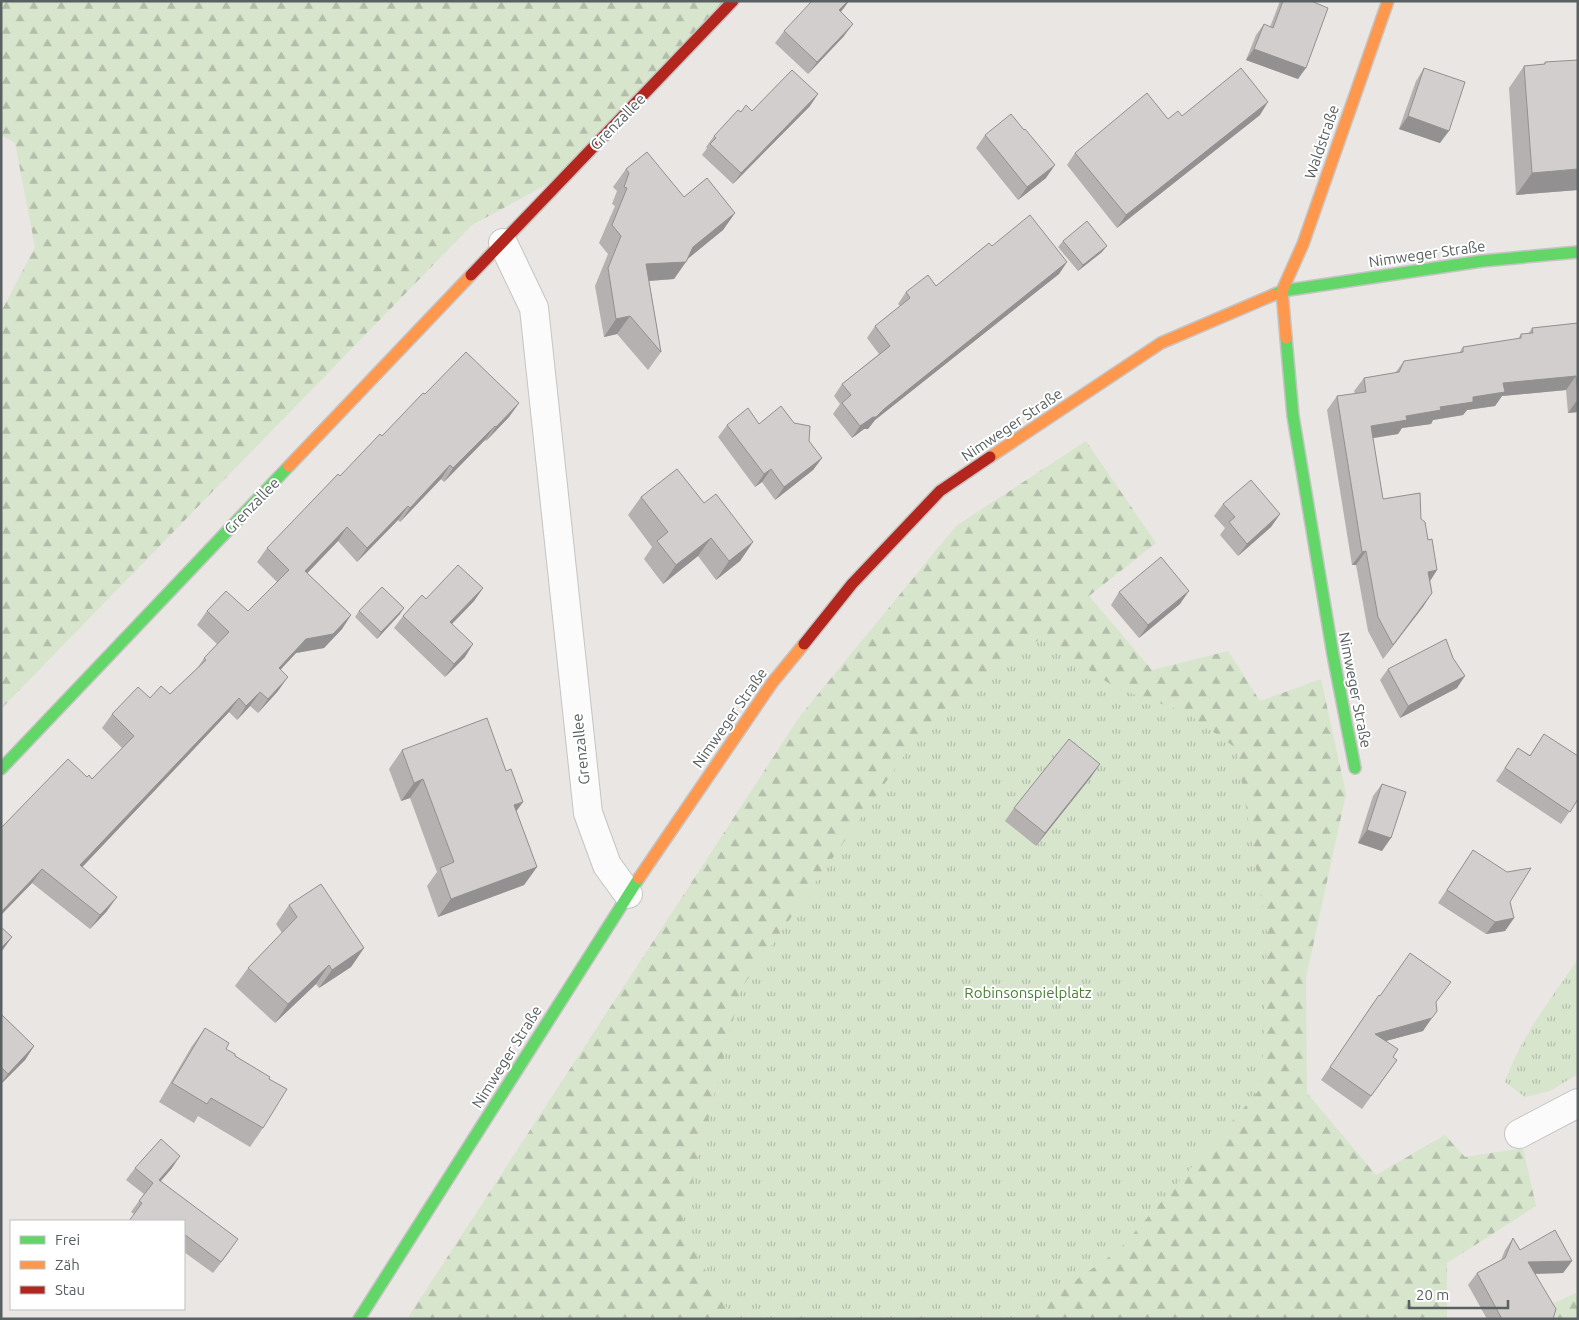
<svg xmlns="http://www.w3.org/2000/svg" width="1579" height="1320" font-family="Ubuntu,sans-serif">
<defs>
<pattern id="forest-firs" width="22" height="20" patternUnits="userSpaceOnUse" patternTransform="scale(1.25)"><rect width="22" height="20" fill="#d8e5cd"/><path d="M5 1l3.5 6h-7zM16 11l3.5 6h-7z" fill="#b2bdaa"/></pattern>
<pattern id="park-tufts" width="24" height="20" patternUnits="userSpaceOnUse" patternTransform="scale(1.25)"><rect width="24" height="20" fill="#d8e5cd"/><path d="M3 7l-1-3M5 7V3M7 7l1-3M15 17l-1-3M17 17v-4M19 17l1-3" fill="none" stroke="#b2bdaa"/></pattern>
</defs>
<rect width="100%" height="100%" fill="#e9e6e3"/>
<!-- forest -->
<g fill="url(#forest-firs)">
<path d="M1,1H727L570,172L472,225L1,709V312L35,247L15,143L1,135Z"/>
<path d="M1086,441L1156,543L1089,596L1152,670L1228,651L1260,701L1321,679L1346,794L1306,978L1307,1093L1376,1175L1445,1135L1465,1157L1523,1148L1536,1206L1447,1263V1319H407L800,716L956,526Z"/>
<path d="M1576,1293L1578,1298V1319H1519Z"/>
</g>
<!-- park -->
<g fill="url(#park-tufts)">
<path d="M1041,638L1116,688L1185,712L1236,748L1267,933L1262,1087L1119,1250L1020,1319H733L681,1227L741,989L925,726Z"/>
<path d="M1578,959V1074L1550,1091L1525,1097L1505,1082C1520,1037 1552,998 1578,959Z"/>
</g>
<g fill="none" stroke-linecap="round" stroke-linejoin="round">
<!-- street casing -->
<g stroke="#c5c4c4" stroke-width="30">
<g id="street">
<path d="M503,243L534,308L588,813L607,865L628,894"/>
<path d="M1519,1134L1578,1103"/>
</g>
</g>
<!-- fast casing -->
<g stroke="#c5c4c4" stroke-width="14">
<g id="fast">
<path d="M1273,295L1282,291L1482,261L1578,252"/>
<path d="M1286,338L1293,416L1333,655L1355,768"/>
<path d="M1,769L289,466"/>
<path d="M359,1319L639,878"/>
</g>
</g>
<!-- slow casing -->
<g stroke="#c5c4c4" stroke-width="14">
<g id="slow">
<path d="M1286,338L1282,291L1303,244L1388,1"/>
<path d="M990,457L1161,343L1273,295"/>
<path d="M289,466L471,275"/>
<path d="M639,878L772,683L804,644"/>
</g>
</g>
<!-- jam casing -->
<g stroke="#c5c4c4" stroke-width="14">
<g id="jam">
<path d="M471,275L733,1"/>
<path d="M804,644L852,584L940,491L990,457"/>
</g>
</g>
<!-- street -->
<use href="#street" stroke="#fcfbfb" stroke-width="28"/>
<!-- fast -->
<use href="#fast" stroke="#63d668" stroke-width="11"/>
<!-- slow -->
<use href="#slow" stroke="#ff974d" stroke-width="11"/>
<!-- jam -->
<use href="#jam" stroke="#b3261e" stroke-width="11"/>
</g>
<!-- wall -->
<g fill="#b4b1b0">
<path d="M1280,1H1311L1298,79L1246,60L1256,35L1264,24L1270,27Z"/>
<path d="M844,8L841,12L844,36L808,74L775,43L784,31Z"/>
<path d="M1545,62L1578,190L1516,195L1509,88L1524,66L1544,64Z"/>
<path d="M1424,68L1440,143L1399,129L1416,81Z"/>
<path d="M810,106L733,184L702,155L707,148L706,147L714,136L741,112Z"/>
<path d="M1260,115L1117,228L1067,165L1075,153L1168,119L1182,116Z"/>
<path d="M985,135L1046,178L1018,200L976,148Z"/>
<path d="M626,169L684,197L735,213L723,230L687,259L674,279L649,281L661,352L648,370L617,334L604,337L595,286L608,254L599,243L615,206L612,204L617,191L613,187Z"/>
<path d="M1063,241L1102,252L1078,271L1058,247Z"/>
<path d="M992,246L1067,262L1059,274L875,420L868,429H864L852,438L833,414L840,404L834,396L842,384L879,354L867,338L875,326L900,306L898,304L906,292L936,286Z"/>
<path d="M1578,323V412L1568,413L1566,390L1502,396L1495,406L1467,410L1463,415L1433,420L1431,424L1402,428L1398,434L1373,438L1383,499L1421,519L1437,570L1430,581L1432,593L1383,659L1368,631L1356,565H1352L1327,410L1337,396L1355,394L1354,391L1364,378L1395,373L1404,361L1459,353L1463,347L1518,339L1521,334H1528L1532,328Z"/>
<path d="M425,394L519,403L509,417L486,441L485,440L444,482L441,479L400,522L398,520L357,562L338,541L307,573L351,615L342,629L324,648L296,653L280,670L278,691L258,713L250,706L237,720L229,712L82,867L107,911L90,929L32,883L1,915V828L87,777L92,779L122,748L102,728L112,714L150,698L170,694L196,670L204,658L217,644L197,625L207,611H248L277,582L257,562L267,548L340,476Z"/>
<path d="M759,424L809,441L822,458L813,470L775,500L762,482L755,487L718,437L727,425Z"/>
<path d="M641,497L704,503L753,542L740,561L716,580L698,556L663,584L644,559L652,547L628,515Z"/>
<path d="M1223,504L1280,514L1271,527L1238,556L1220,535L1225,528L1214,516Z"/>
<path d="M483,588L474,601L452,624L465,657L445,677L394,628L403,616L426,599Z"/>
<path d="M1119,592L1180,604L1139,638L1111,605Z"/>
<path d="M359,611L400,614L377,639L355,617Z"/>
<path d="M1388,669L1457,688L1400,718L1380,680Z"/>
<path d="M1544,734L1578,799L1561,824L1496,781L1518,748L1530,755Z"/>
<path d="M402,750L506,771L523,802L516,811L537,867L524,885L438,917L427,886L437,872L410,798L401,801L389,769Z"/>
<path d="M1100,764L1091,777L1036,846L1005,821L1014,808Z"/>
<path d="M1382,784V851L1358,843L1373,796Z"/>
<path d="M1473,850L1510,902L1514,918L1505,931L1486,934L1438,903Z"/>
<path d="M289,905L364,948L351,967L319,988L316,984L275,1023L235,986L248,968L282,933L276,924Z"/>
<path d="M1380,996L1436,1002L1423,1031L1386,1041L1393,1057L1397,1060L1362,1109L1321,1080L1370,1008Z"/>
<path d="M1,1014L34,1046L25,1060L1,1084Z"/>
<path d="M205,1028L226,1049L269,1079L263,1128L250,1147L198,1116L194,1123L159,1102L192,1046Z"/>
<path d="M135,1168H172L161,1181L230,1251L213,1273L184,1252V1221L134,1214L131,1212L144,1194L126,1180Z"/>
<path d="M1513,1238L1520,1250L1572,1261L1563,1273L1535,1274L1553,1319H1487L1468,1285L1477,1273L1501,1260L1505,1250Z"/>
</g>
<!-- shaded-wall -->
<g fill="#929090">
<path d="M848,1H849L844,8L830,23L839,10Z"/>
<path d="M853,24L844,36L808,74L817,62Z"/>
<path d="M1254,49L1306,68L1298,79L1246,60Z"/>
<path d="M818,94L810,106L733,184L741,173Z"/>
<path d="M1268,102L1260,115L1117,228L1126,215Z"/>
<path d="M1408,116L1449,131L1440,143L1399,129Z"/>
<path d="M1055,165L1046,178L1018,200L1027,187Z"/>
<path d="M1578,169V190L1516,195L1532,173Z"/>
<path d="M735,213L723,230L684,262H686L674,279L634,282L646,264L693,247Z"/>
<path d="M1107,246L1102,252L1078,271L1083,265Z"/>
<path d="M1067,262L1059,274L875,420L868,429H864L852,438L860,426L884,409Z"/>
<path d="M630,316L617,334L604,337L616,319Z"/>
<path d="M1576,376L1566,390L1502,396L1495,406L1467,410L1463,415L1433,420L1431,424L1402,428L1398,434L1361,440L1371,426L1406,416L1440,407L1503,383Z"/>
<path d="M1578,399V412L1568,413Z"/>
<path d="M519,403L509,417L486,441L496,427Z"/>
<path d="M495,426L485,440L444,482L453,468Z"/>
<path d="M822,458L813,470L775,500L784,487Z"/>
<path d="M450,465L441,479L400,522L410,508Z"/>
<path d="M771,469L762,482L755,487L764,474Z"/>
<path d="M408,506L398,520L357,562L367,548Z"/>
<path d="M1280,514L1271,527L1238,556L1247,544Z"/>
<path d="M347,527L338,541L296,585L305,571Z"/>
<path d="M711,538L698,556L663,584L676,565Z"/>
<path d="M753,542L740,561L716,580L729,561Z"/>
<path d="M1366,551L1356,565H1352L1362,552Z"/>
<path d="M1437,570L1428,584V572Z"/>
<path d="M483,588L474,601L441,635L450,622Z"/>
<path d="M1189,591L1180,604L1139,638L1148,625Z"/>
<path d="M1432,593L1423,607L1383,659L1393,645Z"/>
<path d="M404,608L400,614L377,639L381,632Z"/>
<path d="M351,615L342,629L324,648L296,653L269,682L279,668L306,639Z"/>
<path d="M473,644L465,657L445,677L454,664Z"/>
<path d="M1465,676L1457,688L1400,718L1408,706Z"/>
<path d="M288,677L278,691L258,713L268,699Z"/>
<path d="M260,692L250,706L237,720L246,706Z"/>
<path d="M239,698L229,712L71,879L80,865Z"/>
<path d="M1100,764L1091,777L1036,846L1045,833Z"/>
<path d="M423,779L410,798L401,801L414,783Z"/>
<path d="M523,802L510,820L514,805Z"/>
<path d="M1367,830L1391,838L1382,851L1358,843Z"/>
<path d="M537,867L524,885L438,917L451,899Z"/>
<path d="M42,869L32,883L1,915V912Z"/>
<path d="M117,897L107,911L90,929L100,915Z"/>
<path d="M1514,918L1505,931L1486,934L1495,922Z"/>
<path d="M12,937L2,951L1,952V948Z"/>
<path d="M364,948L351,967L319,988L332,970Z"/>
<path d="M329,965L316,984L275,1023L288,1004Z"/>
<path d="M1432,1018L1423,1031L1367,1046L1375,1034Z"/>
<path d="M34,1046L25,1060L1,1084V1083L8,1074Z"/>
<path d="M180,1156L172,1168L151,1192L159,1180Z"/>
<path d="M1572,1261L1563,1273L1519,1274L1528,1262Z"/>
</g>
<!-- building -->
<g fill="#d1cecd" stroke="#929090">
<path d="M812,1H848L839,10L853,24L817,62L784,31Z"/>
<path d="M1283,1H1311L1328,8L1306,68L1254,49L1264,24L1273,28Z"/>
<path d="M1578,60V169L1532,173L1524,66L1545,64V62Z"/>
<path d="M1241,68L1268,102L1126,215L1075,153L1147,93L1168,119L1178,111L1182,116Z"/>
<path d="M1424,68L1465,82L1449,131L1408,116Z"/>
<path d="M792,70L818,94L741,173L710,144L716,138L714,136L738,110L741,112L746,105L752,111Z"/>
<path d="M1011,114L1024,130L1025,129L1055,165L1027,187L985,135Z"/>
<path d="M647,152L684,197L707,178L735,213L693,247L686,262L646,264L661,352L630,316L616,319L608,268L621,236L612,225L627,188L624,187L629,173L626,169Z"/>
<path d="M1030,215L1067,262L884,409L876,417H873L860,426L842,403L851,395L842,384L890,346L875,326L910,298L906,292L928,275L936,286L989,243L992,246Z"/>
<path d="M1087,221L1107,246L1083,265L1063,241Z"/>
<path d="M1578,323V399L1576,376L1503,383L1505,392L1473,397V402L1440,407L1441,410L1406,416L1407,420L1371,426L1383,499L1420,493L1421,519L1425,522L1428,540L1432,539L1437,570L1428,572L1432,593L1393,645L1378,617L1366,551L1362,552L1337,396L1366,392L1364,378L1399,372L1404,361L1463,352V347L1521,338V334L1533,333L1532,328Z"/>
<path d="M466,352L519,403L496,427L495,426L453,468L450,465L410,508L408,506L367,548L347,527L305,571L351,615L333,634L306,639L279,668L288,677L268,699L260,692L246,706L239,698L80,865L117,897L100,915L42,869L1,912V828L68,759L87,777L89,775L92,779L134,736L112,714L138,687L150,698L161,686L170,694L206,660L204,658L229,632L207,611L226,591L248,611L289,570L267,548L338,474L340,476L380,434L382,436L423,393L425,394Z"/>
<path d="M781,406L794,423L810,426L809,441L822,458L784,487L771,469L764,474L727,425L748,408L759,424Z"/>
<path d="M677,469L704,503L716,494L753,542L729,561L711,538L676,565L657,541L668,532L641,497Z"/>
<path d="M1251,480L1280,514L1247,544L1229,522L1235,517L1223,504Z"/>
<path d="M1161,557L1189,591L1148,625L1119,592Z"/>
<path d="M458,565L483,588L450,622L473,644L454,664L403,616L422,595L426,599Z"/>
<path d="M382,587L404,608L381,632L359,611Z"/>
<path d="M1446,639L1453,658L1465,676L1408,706L1388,669Z"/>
<path d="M487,718L506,771L511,769L523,802L514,805L537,867L451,899L440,868L454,862L423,779L414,783L402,750Z"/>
<path d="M1544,734L1578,756V799L1570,812L1505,768L1518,748L1530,756Z"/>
<path d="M1069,739L1100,764L1045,833L1014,808Z"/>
<path d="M1382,784L1406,792L1391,838L1367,830Z"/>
<path d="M1473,850L1507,872L1531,868L1510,902L1514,918L1495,922L1447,890Z"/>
<path d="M321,884L364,948L332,970L329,965L288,1004L248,968L297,917L289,905Z"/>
<path d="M1,927L12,937L1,948Z"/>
<path d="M1410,953L1451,982L1436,1002L1437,1011L1432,1018L1375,1034L1398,1049L1393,1057L1397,1060L1371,1096L1330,1067L1379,995L1380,996Z"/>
<path d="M1,1014L34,1046L8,1074L1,1067Z"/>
<path d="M205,1028L229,1043L226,1049L235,1054V1056L270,1077L269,1079L287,1089L263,1128L211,1098L207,1104L172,1083Z"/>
<path d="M161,1139L180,1156L159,1180L238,1239L221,1262L184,1234V1221H129L142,1203L139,1201L153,1183L135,1168Z"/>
<path d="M1555,1230L1572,1261L1528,1262L1556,1309L1553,1319H1502L1477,1273L1505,1258L1513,1238L1520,1250Z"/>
</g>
<g text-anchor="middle" stroke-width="4" stroke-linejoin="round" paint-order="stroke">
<!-- street labels -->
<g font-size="15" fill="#596061" stroke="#fff">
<text transform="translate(618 122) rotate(-46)" y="5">Grenzallee</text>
<text transform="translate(1322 142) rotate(-71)" y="5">Waldstraße</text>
<text transform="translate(1427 254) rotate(-8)" y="5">Nimweger Straße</text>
<text transform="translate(1012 425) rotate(-34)" y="5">Nimweger Straße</text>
<text transform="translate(252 506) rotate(-46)" y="5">Grenzallee</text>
<text transform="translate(1355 690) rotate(79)" y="5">Nimweger Straße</text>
<text transform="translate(730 718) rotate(-55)" y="5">Nimweger Straße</text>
<text transform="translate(581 749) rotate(-96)" y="5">Grenzallee</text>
<text transform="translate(507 1057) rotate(-58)" y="5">Nimweger Straße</text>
</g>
<!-- park labels -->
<g font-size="15" fill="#4a7f32" stroke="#fff">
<text x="1028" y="998">Robinsonspielplatz</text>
</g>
</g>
<!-- border -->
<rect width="1579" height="1320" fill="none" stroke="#596061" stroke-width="5"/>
<!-- legend -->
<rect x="10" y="1220" width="175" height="90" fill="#ffffff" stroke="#bdbfc0"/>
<rect x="20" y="1236" width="25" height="8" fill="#63d668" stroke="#bdbfc0"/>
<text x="55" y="1245" font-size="15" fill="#596061">Frei</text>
<rect x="20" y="1261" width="25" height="8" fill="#ff974d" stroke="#bdbfc0"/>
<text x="55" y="1270" font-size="15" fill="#596061">Zäh</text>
<rect x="20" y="1286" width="25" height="8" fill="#b3261e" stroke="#bdbfc0"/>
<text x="55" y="1295" font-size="15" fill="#596061">Stau</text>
<!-- scale -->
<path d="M1409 1300v8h99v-8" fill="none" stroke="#596061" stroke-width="2.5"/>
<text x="1416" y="1300" font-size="15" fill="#596061" stroke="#ffffff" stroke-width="4" paint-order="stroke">20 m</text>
</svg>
